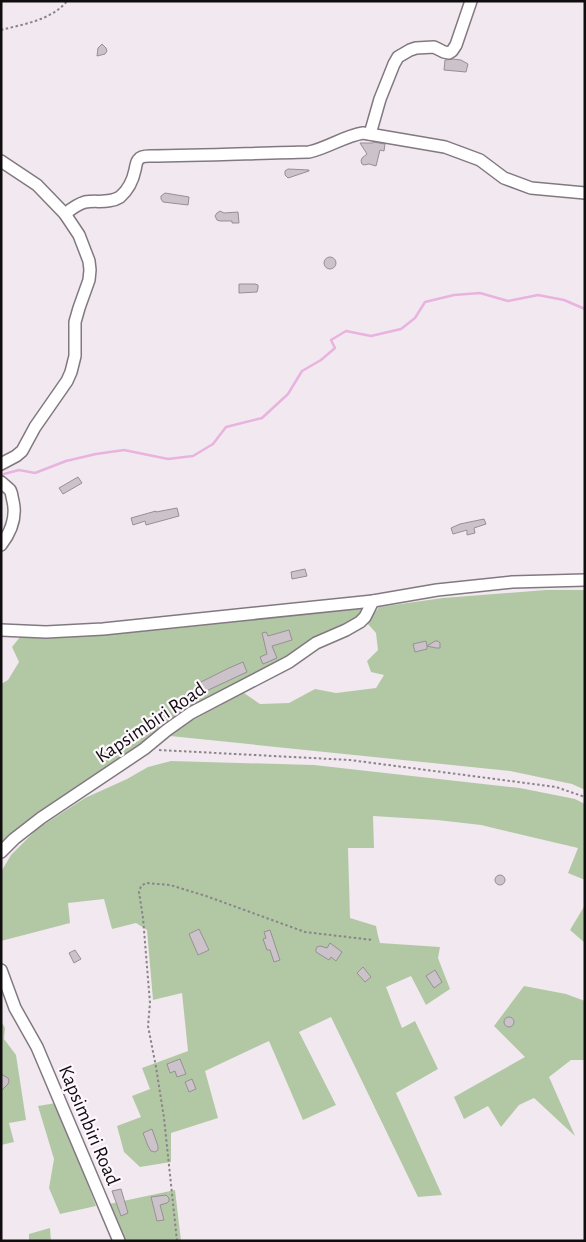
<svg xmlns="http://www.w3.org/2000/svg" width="586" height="1242" font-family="'Alegreya Sans',sans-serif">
<rect width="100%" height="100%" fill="#f2e9f0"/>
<!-- green -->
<g fill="#b2c8a5">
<path d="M546,590H585V790L572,784L510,771L170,736L193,720L244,693L260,704L289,703L315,689L336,693L376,688L384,675L371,672L367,661L378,650L376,633L367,623L379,607L443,598Z"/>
<path d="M366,607L363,613L353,621L319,636L289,658L207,697L158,731L147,741L1,846V684L8,680L19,662L12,647L20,637H73L176,628Z"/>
<path d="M171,761L314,765L520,788L575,799L585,804V880L568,873L578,848L481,825L437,820L373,816L374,848H348L350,918L376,926L378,936L380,943L440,947L438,958L450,989L426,1005L411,976L386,987L402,1028L415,1021L438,1069L396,1093L442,1195L418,1197L331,1017L299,1032L336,1105L303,1120L269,1041L205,1071L218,1118L171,1133V1162L140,1167L124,1152L117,1126L141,1117L132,1096L150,1089L142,1068L188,1051L182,993L153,1000L147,930L136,923L112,929L104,899L68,903L70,923L1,941V872L11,855L37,829L85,798L127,779L148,767Z"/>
<path d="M585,905V943L570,930Z"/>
<path d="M524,986L566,994L585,1001V1060H571L549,1077L575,1136L534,1098L519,1105L501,1127L488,1106L464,1119L454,1097L525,1057L494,1026Z"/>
<path d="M1,1021L5,1028L4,1039L16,1055L26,1120L9,1123L14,1142L1,1145Z"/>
<path d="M56,1103L96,1206L60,1214L49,1188L54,1159L38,1106Z"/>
<path d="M175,1190L181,1241H125L109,1204Z"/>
<path d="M50,1228L51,1241H29V1234Z"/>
</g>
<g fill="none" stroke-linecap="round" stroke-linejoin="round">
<!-- stream -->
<path stroke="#e8b3df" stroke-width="2.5" d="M1,477L4,474L19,470L35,473L66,461L96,454L124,450L168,459L193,456L213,444L226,427L262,418L288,394L302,371L321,360L335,348L331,340L346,331L371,336L401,329L415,318L425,302L454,295L480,293L508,301L538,295L564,300L585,309"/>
</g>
<!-- building -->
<g fill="#ccc3ca" stroke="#988f96">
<path d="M102,44L106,48L107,51L105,54L97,56L98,48Z"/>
<path d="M453,59L461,60L468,64L466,72L444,70L445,60Z"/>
<path d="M373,142L385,144L384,151L380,150L376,166L369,164L364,165L362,164L361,161L362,158L367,154L360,143H373Z"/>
<path d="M288,169L309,170V171L288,178L285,175V171Z"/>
<path d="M165,193L189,197L188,205L163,202L161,199V196Z"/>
<path d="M220,211L224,213L238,212L239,223H232V221H220L217,220L215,216L217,213Z"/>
<circle cx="330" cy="263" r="6"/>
<path d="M239,284H255L258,285V288L257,292L239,293Z"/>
<path d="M78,477L82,483L63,494L59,488Z"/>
<path d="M177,508L179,516L146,525L145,521L133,525L131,518L156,511V512Z"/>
<path d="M484,519L486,524L474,528L475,533L467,535V530L453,534L451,528L460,524Z"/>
<path d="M305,569L307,576L292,579L291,572Z"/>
<path d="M289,630L292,640L272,646L277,658L263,664L260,657L267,654L262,633L266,632L268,636Z"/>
<path d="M426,641L427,646L435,641H438L440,643V648H436L427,646V649L415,652L413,644Z"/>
<path d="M243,662L247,672L204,692L199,683L229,668Z"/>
<circle cx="500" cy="880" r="5"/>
<path d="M199,929L209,950L198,955L189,934Z"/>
<path d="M270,930L280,960L274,962L270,950H267L263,939L266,938L264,932Z"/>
<path d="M330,943L342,952L336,961L331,957L329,960L316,952V949L317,947L320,946L327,948Z"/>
<path d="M75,950L81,959L74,963L69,953Z"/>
<path d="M363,967L371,977L365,982L357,973Z"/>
<path d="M435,970L442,982L434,988L426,976Z"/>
<circle cx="509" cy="1022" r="5"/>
<path d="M180,1059L186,1074L177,1077L175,1071L170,1073L167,1064Z"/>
<path d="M1,1074L8,1078L9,1081L8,1084L1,1091Z"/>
<path d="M192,1079L196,1089L189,1092L185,1082Z"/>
<path d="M152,1129L158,1146V1150L155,1152L151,1151L148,1146L143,1133Z"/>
<path d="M121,1189L128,1213L121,1216L112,1191Z"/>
<path d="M166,1195L169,1198V1201L167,1203L160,1205L164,1220L157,1221L151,1197Z"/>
</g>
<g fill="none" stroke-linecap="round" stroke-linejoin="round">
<!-- minor casing -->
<g stroke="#827980" stroke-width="14">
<g id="minor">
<path d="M370,134L380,99L394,64L398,57L410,50L416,48L434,47L444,52L449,53L452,51L456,45L471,1"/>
<path d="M1,161L37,185L65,214L79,235L89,261L90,270L89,280L79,308L75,322V356L71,372L67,381L35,427L22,451L16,456L1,464"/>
<path d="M65,214C71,209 78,204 85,202C97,200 109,204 120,197C128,190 133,180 135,170C136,166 136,161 139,159C141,156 147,156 150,156C203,156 256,153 309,152C328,148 344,136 363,133L445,147L480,160L504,178L531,188L585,193"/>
<path d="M1,482C4,485 7,487 10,490C12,493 12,498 13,501C17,518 11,532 1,545"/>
<path d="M1,630L46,632L103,629L373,601L437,590L512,582L585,580"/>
<path d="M1,852L14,839L41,818L144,749L167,730L191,713L289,662L316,643L346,630L360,622L365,617L373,601"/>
<path d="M1,970L15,1008L37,1047L119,1241"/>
</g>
</g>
<!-- path -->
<g stroke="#8a8489" stroke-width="2" stroke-dasharray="2.5 2.5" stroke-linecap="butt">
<path d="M1,30C24,24 52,20 67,1"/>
<path d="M159,750L350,760L556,787L585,797"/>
<path d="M177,1241L164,1118L156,1067L148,1026L150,1003L143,918L139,892L141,886L146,883L170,885L206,896L305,932L373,940"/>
</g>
<!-- minor -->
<use href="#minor" stroke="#fff" stroke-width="11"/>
</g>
<g text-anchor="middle" stroke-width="4.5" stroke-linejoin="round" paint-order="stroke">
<!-- street labels -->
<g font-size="20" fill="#100d0f" stroke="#fef7fd">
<text transform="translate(150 722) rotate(-34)" y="7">Kapsimbiri Road</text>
<text transform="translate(90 1125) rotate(67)" y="7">Kapsimbiri Road</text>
</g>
</g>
<!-- border -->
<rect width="586" height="1242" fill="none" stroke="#100d0f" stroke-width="5"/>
</svg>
